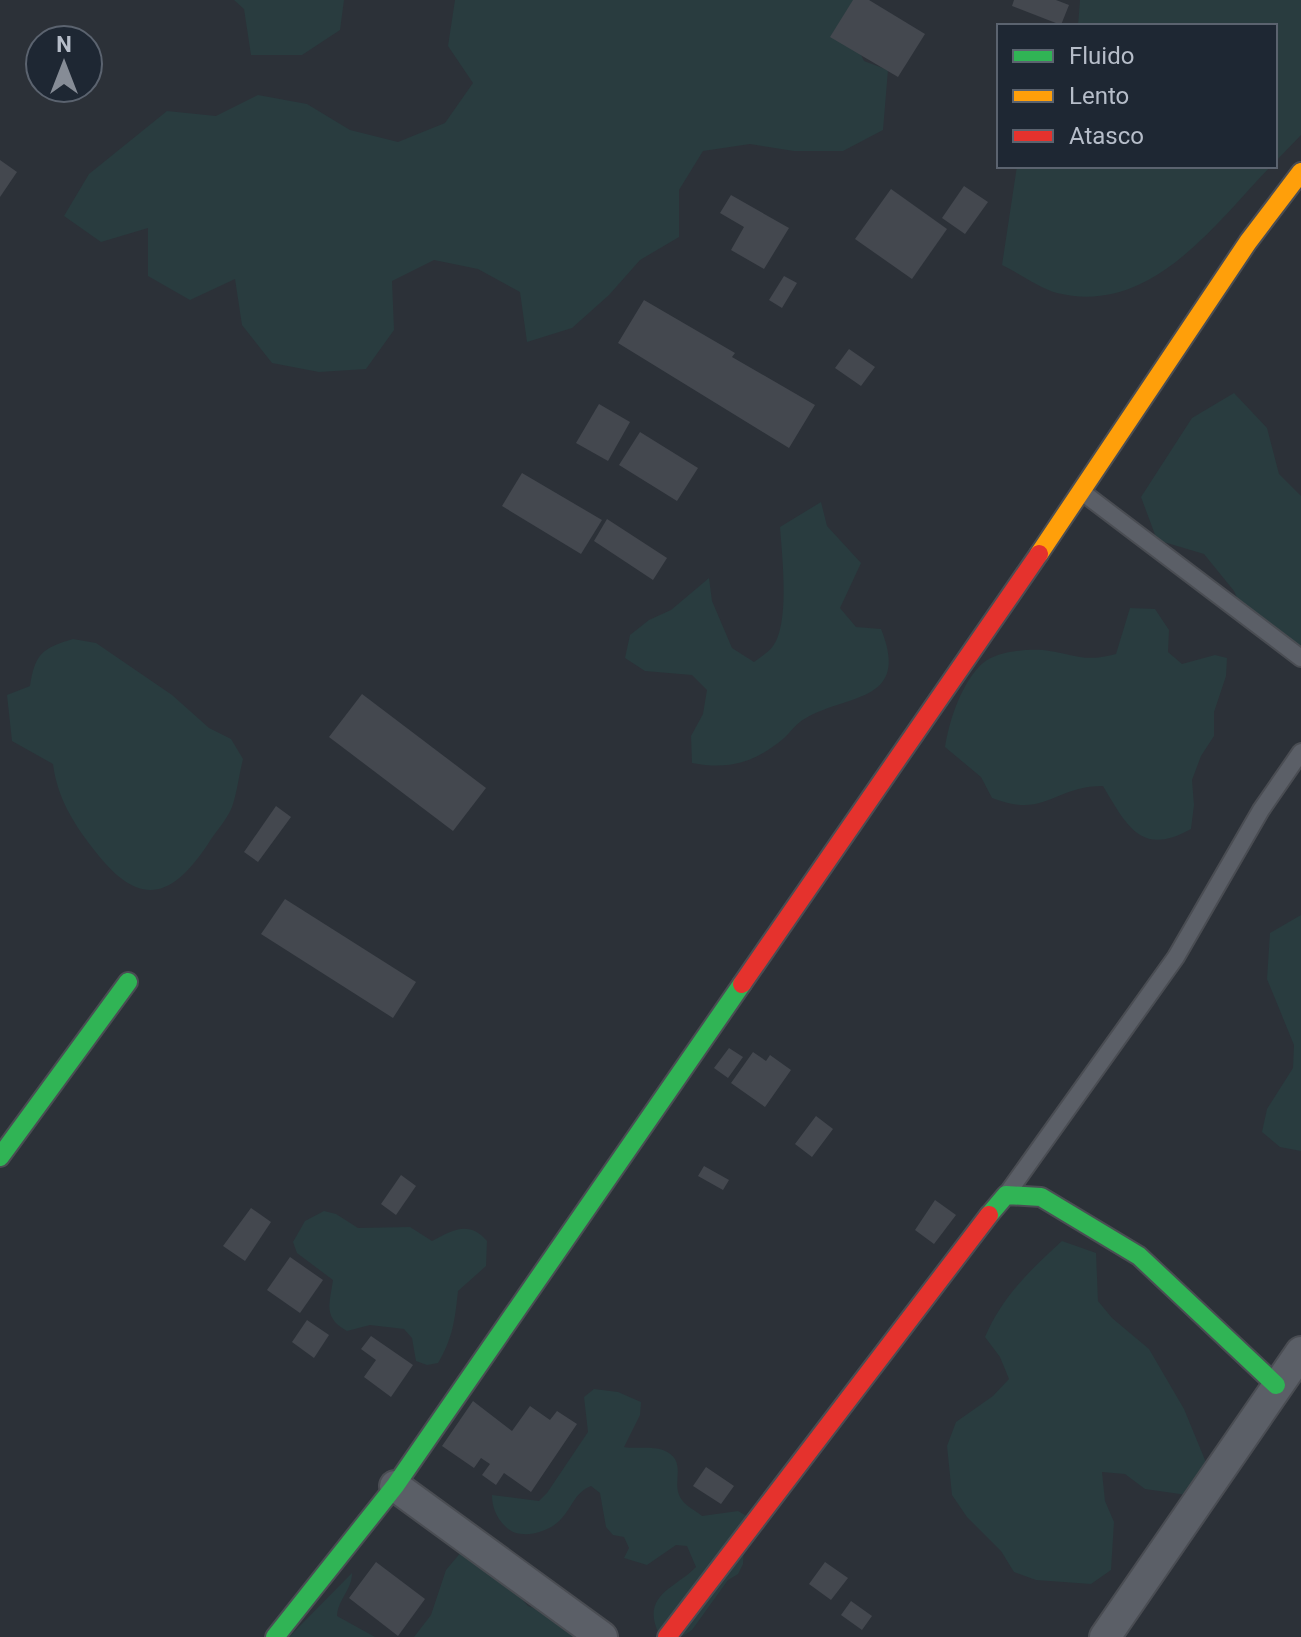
<svg xmlns="http://www.w3.org/2000/svg" width="1301" height="1637" font-family="Roboto,sans-serif">
<rect width="100%" height="100%" fill="#2c3138"/>
<!-- green -->
<g fill="#293c3f">
<path d="M234,0H344L340,30L302,55H251L244,9Z"/>
<path d="M455,0H864L853,39L864,61L888,70L883,130L843,151H794L750,144L703,151L679,190V237L640,260L609,295L572,328L527,342L520,292L478,269L434,260L392,281L394,330L366,369L319,372L272,363L242,325L235,279L190,300L148,276V228L101,242L64,216L89,174L167,111L216,116L258,95L307,104L350,130L398,142L445,123L473,83L448,46Z"/>
<path d="M1080,0H1301V135L1275,162V26H1078Z"/>
<path d="M1017,166H1271C1214,225 1151,316 1057,293C1039,288 1019,273 1002,265Z"/>
<path d="M1234,393L1267,428L1279,474L1301,496V649L1253,632L1234,591L1204,554L1157,540L1141,497L1192,418Z"/>
<path d="M821,502L827,526L861,563L840,608L856,627L881,629C911,703 847,694 806,718C796,723 791,732 783,739C754,763 728,770 692,763L691,736L703,714L707,690L692,675L645,671L625,658L630,635L649,620L671,610L709,578L712,601L732,648L754,662C759,658 769,652 773,646C790,623 782,555 780,527Z"/>
<path d="M1130,608L1155,609L1169,630L1168,652L1182,664L1215,655L1227,658L1226,676L1214,712V736L1201,756L1192,780L1194,805L1191,829C1141,857 1127,826 1103,786C1053,786 1046,819 992,798L981,777L945,747C949,721 962,681 983,663C997,651 1026,649 1043,650C1076,654 1081,663 1116,654Z"/>
<path d="M73,639L96,643L172,695L209,728L231,739L243,759C239,775 237,793 232,807C227,820 215,832 208,844C168,904 136,906 91,846C72,821 57,796 53,764L12,741L7,695L30,686C35,654 42,648 73,639Z"/>
<path d="M1301,915V1151L1280,1147L1262,1132L1267,1109L1293,1068L1294,1045L1267,979L1270,933Z"/>
<path d="M324,1211L336,1214L358,1228L410,1227L432,1241C453,1230 469,1220 487,1241L486,1266L458,1291C455,1319 453,1338 438,1363L427,1365L416,1361L412,1338L404,1329L370,1325L347,1331C322,1317 330,1303 333,1280L297,1253L293,1242L305,1221Z"/>
<path d="M1062,1241L1096,1253L1098,1301L1112,1318L1149,1349L1184,1409L1212,1477L1194,1496L1145,1489L1125,1474L1102,1472L1105,1501L1114,1522L1111,1570L1091,1584L1036,1580L1014,1572L1001,1551L967,1517L952,1495L947,1446L956,1422L993,1396L1009,1379L1000,1357L985,1337C1002,1297 1030,1270 1062,1241Z"/>
<path d="M594,1389L618,1392L641,1402L640,1415L624,1447C636,1449 652,1446 663,1450C690,1461 669,1483 682,1500C686,1506 696,1511 702,1516L738,1511L750,1518L745,1528L743,1564L738,1574L728,1580L692,1630L683,1636L659,1634C640,1595 676,1588 696,1567L687,1546L676,1545L647,1565L624,1558L629,1548L624,1537L613,1535L606,1527L600,1493L591,1486C573,1493 572,1510 558,1522C546,1533 520,1540 507,1528C497,1519 492,1508 492,1495L539,1501L547,1493L588,1432L584,1397Z"/>
<path d="M462,1551L511,1587L528,1606L552,1615L580,1637H414L431,1615L446,1570Z"/>
<path d="M352,1573C352,1590 338,1599 337,1616L375,1637H289Z"/>
</g>
<!-- building -->
<g fill="#44484f">
<path d="M853,0H869L925,34L898,77L830,37Z"/>
<path d="M1014,0H1056L1069,5L1061,25L1012,6Z"/>
<path d="M0,160L17,172L0,197Z"/>
<path d="M964,186L988,202L965,234L942,218Z"/>
<path d="M891,189L947,229L912,279L855,239Z"/>
<path d="M731,195L789,228L764,269L731,250L744,227L720,213Z"/>
<path d="M784,276L797,283L782,308L769,300Z"/>
<path d="M644,300L735,353L732,357L815,405L789,448L618,343Z"/>
<path d="M849,349L875,367L861,386L835,368Z"/>
<path d="M599,404L630,422L608,461L576,443Z"/>
<path d="M640,432L698,468L677,501L619,465Z"/>
<path d="M522,473L602,520L581,554L502,506Z"/>
<path d="M607,519L667,558L653,580L594,541Z"/>
<path d="M362,694L486,788L453,831L329,737Z"/>
<path d="M276,806L291,817L258,862L244,852Z"/>
<path d="M285,899L416,982L393,1018L261,934Z"/>
<path d="M729,1048L743,1057L728,1078L714,1068Z"/>
<path d="M753,1052L766,1061L770,1055L791,1070L765,1107L731,1083Z"/>
<path d="M816,1116L833,1129L812,1157L795,1144Z"/>
<path d="M704,1166L729,1180L723,1190L698,1176Z"/>
<path d="M401,1175L416,1186L396,1215L381,1204Z"/>
<path d="M935,1200L956,1215L934,1244L915,1230Z"/>
<path d="M251,1208L271,1222L245,1261L223,1246Z"/>
<path d="M290,1257L323,1280L300,1313L267,1290Z"/>
<path d="M307,1320L329,1335L314,1358L292,1342Z"/>
<path d="M371,1336L413,1365L391,1397L364,1377L376,1360L361,1349Z"/>
<path d="M473,1401L512,1431L530,1406L550,1420L557,1411L577,1424L531,1492L504,1473L496,1485L482,1475L490,1464L481,1458L474,1468L442,1446Z"/>
<path d="M706,1467L734,1486L721,1504L693,1486Z"/>
<path d="M376,1562L425,1599L398,1636L349,1598Z"/>
<path d="M825,1562L848,1578L831,1600L809,1584Z"/>
<path d="M851,1601L872,1616L862,1630L841,1615Z"/>
</g>
<g fill="none" stroke-linecap="round" stroke-linejoin="round">
<!-- lane casing -->
<g stroke="#4a4d53" stroke-width="20">
<g id="lane">
<path d="M1082,492L1301,658"/>
<path d="M1009,1191L1176,957L1261,810L1301,752"/>
</g>
</g>
<!-- street casing -->
<g stroke="#4a4d53" stroke-width="34">
<g id="street">
<path d="M395,1486L602,1637"/>
<path d="M1105,1637L1301,1352"/>
</g>
</g>
<!-- fast casing -->
<g stroke="#4a4d53" stroke-width="22">
<g id="fast">
<path d="M0,1157L128,982"/>
<path d="M989,1215L1006,1195L1041,1197L1139,1256L1276,1385"/>
<path d="M275,1637L395,1486L742,984"/>
</g>
</g>
<!-- slow casing -->
<g stroke="#4a4d53" stroke-width="22">
<path id="slow" d="M1039,554L1248,242L1301,172"/>
</g>
<!-- jam casing -->
<g stroke="#4a4d53" stroke-width="22">
<g id="jam">
<path d="M742,984L1039,554"/>
<path d="M667,1637L989,1215"/>
</g>
</g>
<!-- lane -->
<use href="#lane" stroke="#5b5f67" stroke-width="16"/>
<!-- street -->
<use href="#street" stroke="#5b5f67" stroke-width="30"/>
<!-- fast -->
<use href="#fast" stroke="#30b455" stroke-width="18"/>
<!-- slow -->
<use href="#slow" stroke="#ff9f0a" stroke-width="18"/>
<!-- jam -->
<use href="#jam" stroke="#e5322d" stroke-width="18"/>
</g>
<!-- legend -->
<rect x="997" y="24" width="280" height="144" fill="#1e2733" stroke="#5b636f" stroke-width="2"/>
<rect x="1013" y="50" width="40" height="12" fill="#30b455" stroke="#5b636f" stroke-width="2"/>
<text x="1069" y="64" font-size="24" fill="#b6bdc9">Fluido</text>
<rect x="1013" y="90" width="40" height="12" fill="#ff9f0a" stroke="#5b636f" stroke-width="2"/>
<text x="1069" y="104" font-size="24" fill="#b6bdc9">Lento</text>
<rect x="1013" y="130" width="40" height="12" fill="#e5322d" stroke="#5b636f" stroke-width="2"/>
<text x="1069" y="144" font-size="24" fill="#b6bdc9">Atasco</text>
<!-- north arrow -->
<g transform="translate(64 64)"><circle r="38" fill="#1e2733" stroke="#5b636f" stroke-width="2"/>
<path d="M0-6L14 30L0 20L-14 30Z" fill="#868c96"/>
<text y="-12" font-size="22" font-weight="bold" text-anchor="middle" fill="#b6bdc9">N</text>
</g>
</svg>
